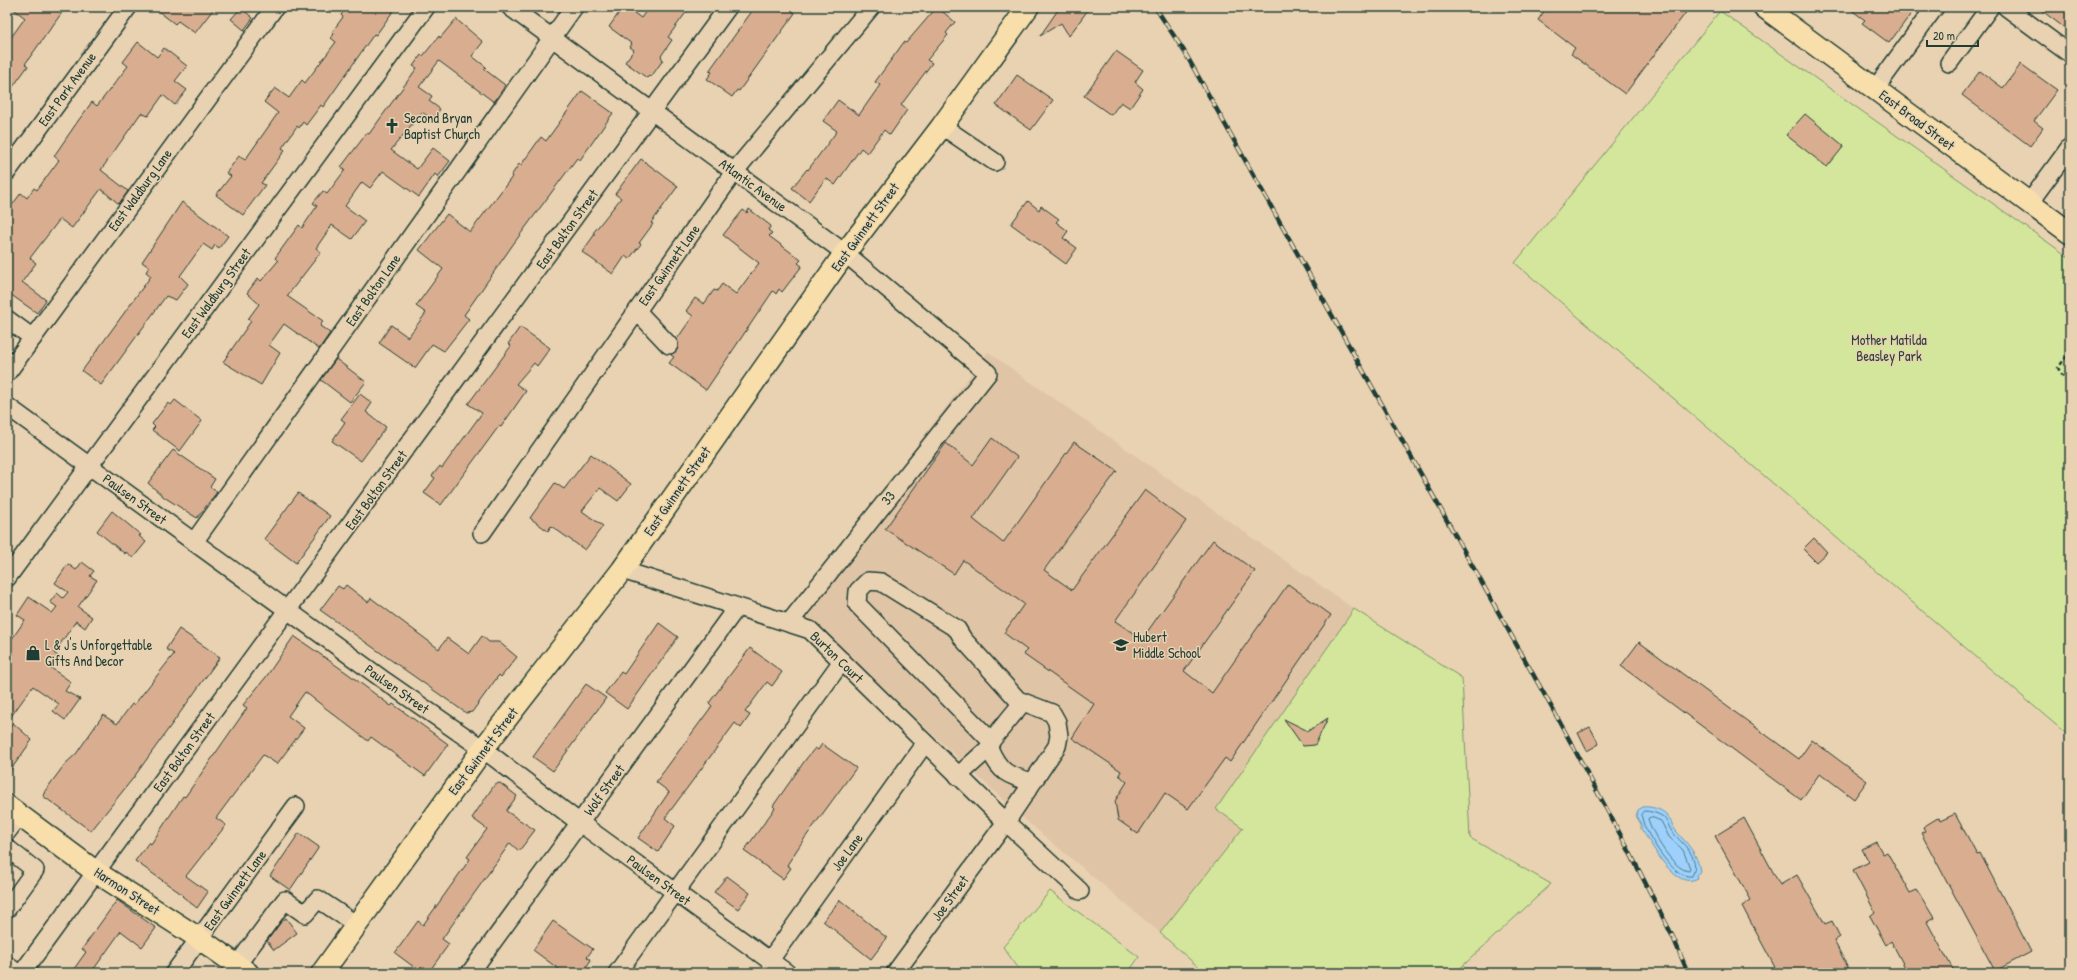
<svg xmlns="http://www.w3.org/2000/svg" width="2077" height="980" font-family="'Patrick Hand',sans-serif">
<rect width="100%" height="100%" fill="#e9d2b2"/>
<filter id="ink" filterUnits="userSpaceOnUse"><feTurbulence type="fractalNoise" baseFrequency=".025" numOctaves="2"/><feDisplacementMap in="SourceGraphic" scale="8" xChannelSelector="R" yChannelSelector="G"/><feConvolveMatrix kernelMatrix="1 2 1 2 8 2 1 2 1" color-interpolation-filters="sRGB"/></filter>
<g filter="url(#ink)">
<!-- built -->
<path fill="#e0c4a6" d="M988,352L1458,682L1208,973L1024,819L794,606Z"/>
<!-- green -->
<g fill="#d3e69b" stroke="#799268">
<path d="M1720,11L2070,258V737L1515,263Z"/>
<path d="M1354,609L1462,678L1470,838L1551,884L1455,973H1205L1160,933L1243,828L1216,809Z"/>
<path d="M1050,891L1139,957L1128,973H1022L1003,947Z"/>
</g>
<!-- water -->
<path fill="#9dd1fb" stroke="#6b96ab" d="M1643,807C1650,806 1661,809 1666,814C1671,819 1672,826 1676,831C1687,844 1697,852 1700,871L1697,875L1698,878C1674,892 1652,843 1641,829V824L1636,816L1638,810Z"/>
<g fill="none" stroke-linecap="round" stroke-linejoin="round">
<!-- shore -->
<g stroke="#517884" stroke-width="1">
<path d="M1644,811C1650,811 1657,813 1662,816C1667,819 1669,829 1674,834C1685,846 1701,859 1692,876C1674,879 1653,843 1646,829C1643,825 1643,819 1641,815Z"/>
<path d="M1651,817L1661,821L1669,837L1683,850L1690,868L1689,871C1673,870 1652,833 1648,819Z"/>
</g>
</g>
<!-- building -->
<g fill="#d9ae90" stroke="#1f3d34">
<path d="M11,7H66L30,57L25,64L28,66L7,95V43L25,18Z"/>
<path d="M153,7H215L195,33L178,21L175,24Z"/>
<path d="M347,7H396L376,35L374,34L323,107L321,105L306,125L303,122L299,128L297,126L282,148L285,150L261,183L265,185L243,215L216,195L231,176L226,173L239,156L245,160L278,113L264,102L275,88L289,98L302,80L305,83L327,54L336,42L331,38L334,34L332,32L343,17L341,15Z"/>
<path d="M623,7H626L641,18L649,7H690L668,37L672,40L661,56L663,60L651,77L649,76L647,78L625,62L634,50L630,47L632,44L609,27Z"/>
<path d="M755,7H797L793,12L795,13L739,91L737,90L732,97L707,79L712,72L709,71Z"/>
<path d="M937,7L955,22L946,33L948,35L927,60L932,63L901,105L907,110L890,135L884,130L867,153L861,148L835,185L826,178L809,201L792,188L807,169L808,170L837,131L823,121L838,100L859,115L880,85L875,82L904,42L906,43Z"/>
<path d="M1060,7H1090L1069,36L1061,23L1040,36Z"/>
<path d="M1547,7H1690L1625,94L1571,54L1575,48L1538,20Z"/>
<path d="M1847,7H1916L1889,43L1862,23L1865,20Z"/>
<path d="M2037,7H2070V32Z"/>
<path d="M241,8L253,18L244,30L231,19Z"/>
<path d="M456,19L483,42L472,56L486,67L484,69L505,85L503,89L494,102L439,61L419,87L432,96L429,101L440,109L433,120L422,112L391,150L417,169L433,148L450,161L438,177L435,174L419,197L383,171L370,188L362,182L345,206L365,221L352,239L332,225L316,248L321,252L287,296L323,321L320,326L330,333L319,349L284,324L269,345L280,353L261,385L223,362L251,321L248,319L259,304L247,293L258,278L261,281L278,261L275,258L299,225L302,228L317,206L313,203L323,191L327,194L345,170L341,167L367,133L369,134L417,68L413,66L421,55L423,56L439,36L440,38Z"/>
<path d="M138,42L157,57L164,48L187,66L175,81L187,90L175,105L163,95L148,116L141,113L101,170L128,191L119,204L101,189L72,228L60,219L30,258L36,263L22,282L46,300L37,313L7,292V212L21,193L27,198L34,188L37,190L59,160L54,156L78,121L92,102L97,106L128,66L123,62Z"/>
<path d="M1116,51L1143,70L1135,82L1143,89L1130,108L1121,102L1111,115L1084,96Z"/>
<path d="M2021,64L2057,90L2034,121L2043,128L2030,146L1962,95L1980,71L2003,88Z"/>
<path d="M1017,75L1053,100L1031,130L996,105Z"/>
<path d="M582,91L613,113L580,160L577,158L514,243L464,315L469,319L444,351L432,344L415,368L379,343L391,325L408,337L426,313L416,306L443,269L419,250L447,214L470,232L512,177L511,176L519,164L521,165L541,137L546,141Z"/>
<path d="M1805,114L1844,146L1827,167L1786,135Z"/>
<path d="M641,159L678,186L651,223L653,224L639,243L641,244L629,259L625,256L613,274L582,252L595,234L593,233L621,198L615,194Z"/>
<path d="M1028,201L1039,210L1041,206L1059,219L1056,222L1068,231L1063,238L1077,248L1066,264L1011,224Z"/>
<path d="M182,202L228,236L219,248L215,245L212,250L203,244L180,276L188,284L176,300L166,296L101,385L82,371L151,276L146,272L149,267L142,262Z"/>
<path d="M749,209L771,226L768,230L772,233L769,236L801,260L798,263L802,266L782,292L779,289L776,294L773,291L706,390L669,363L674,357L671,355L678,348L677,339L693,316L686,311L695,298L704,304L714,290L717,291L722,284L736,294L759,263L723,235L743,210L747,213Z"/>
<path d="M520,327L550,348L537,366L534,363L516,384L526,391L501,427L499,426L441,505L424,493L435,478L432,476L440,466L442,468L482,413L468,404L511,346L508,344Z"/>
<path d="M336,359L366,382L350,402L321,380Z"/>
<path d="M360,394L372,403L366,412L386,427L361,461L332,441L345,422L341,419Z"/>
<path d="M175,400L202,421L180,451L152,430L155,427L152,424L168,403L171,405Z"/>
<path d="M992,438L1017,457L973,519L1003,543L1074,442L1117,471L1044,570L1072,590L1145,490L1186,521L1115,621L1142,639L1213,540L1255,571L1184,671L1212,693L1288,584L1331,615L1230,762L1225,758L1188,809L1165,793L1138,834L1118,820L1115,801L1127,782L1119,775L1121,771L1072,738L1094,704L1023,654L1027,650L1004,633L1024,604L963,560L954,574L885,529L946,443L973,465Z"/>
<path d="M173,450L215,479L210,487L217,492L197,518L164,497L148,483Z"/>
<path d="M591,454L631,484L618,501L600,488L582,511L603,526L585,550L551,526L548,531L530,518L555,483L564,489Z"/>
<path d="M298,493L330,516L296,563L264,539Z"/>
<path d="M112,511L141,535L139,536L146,542L133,558L126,552L125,554L97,531Z"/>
<path d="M1814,538L1827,552L1816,562L1803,549Z"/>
<path d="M82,562L94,571L90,576L97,580L78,607L92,617L85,628L76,621L54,653L59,657L51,668L71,682L65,691L80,699L65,720L53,711L59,704L33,686L7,722V646L25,620L17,615L29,597L52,613L57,607L50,602L57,593L63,598L68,592L55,583L68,564L76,570Z"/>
<path d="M346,585L368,602L371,598L439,649L447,638L469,654L482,636L489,642H499L517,657L501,677L499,675L472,712L466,713L320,610L338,586L343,589Z"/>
<path d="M659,623L678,637L627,709L605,693L621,672L624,674Z"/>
<path d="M179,629L220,657L134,777L91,831L43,796L45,791L65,764L76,754L103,715L117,724L132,704L134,705L174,654L166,649Z"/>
<path d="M294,636L347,673L391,706L393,704L448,744L425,776L371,737L368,741L305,692L288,716L304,728L277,764L263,755L216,818L226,825L186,876L208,892L197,908L182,896L183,895L135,861L149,842L151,844L183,796L185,797L247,708L243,705L266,677Z"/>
<path d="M1639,642L1799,759L1812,740L1867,781L1854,799L1820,773L1801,800L1621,666Z"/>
<path d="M750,648L782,672L772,686L767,682L745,712L750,715L741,728L735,723L665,818L675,826L658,852L638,838L669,792L656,782L712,706L709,703Z"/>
<path d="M586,684L606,698L553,771L533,757Z"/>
<path d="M1328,718L1315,745L1303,746L1284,719L1308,731Z"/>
<path d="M13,723L32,740L7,775V732Z"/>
<path d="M1590,727L1599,744L1587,751L1578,733Z"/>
<path d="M822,744L856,768L802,842L787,865L791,868L783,879L744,851L775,808L773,806L806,759L815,748L818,750Z"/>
<path d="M500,783L517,796L506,811L535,830L519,851L510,843L442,939L449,944L428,973H422L395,953L418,921L423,925L470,859L467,857L487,829L472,818L495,784Z"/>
<path d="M1955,814L1977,854L1980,853L2031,952L1995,971L1921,833L1925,831L1923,827L1936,819L1939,818L1940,821Z"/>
<path d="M1744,818L1780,885L1797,875L1825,924L1832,921L1840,937L1834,941L1851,973H1778L1742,906L1751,900L1715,836Z"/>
<path d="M299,833L319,847L290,890L270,876Z"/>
<path d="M1876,842L1883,854L1887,852L1910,893L1917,890L1934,918L1927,922L1955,973H1908L1891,941L1886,945L1870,916L1875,912L1853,870L1869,862L1862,849Z"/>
<path d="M727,876L750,893L738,909L714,892Z"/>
<path d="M117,900L156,928L142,947L121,931L91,973H71L86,952L82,949Z"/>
<path d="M840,900L887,938L871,959L823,921Z"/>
<path d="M286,918L297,933L274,950L267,941L281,922Z"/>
<path d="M553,921L593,949L587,957L591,960L582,973H564L533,950Z"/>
</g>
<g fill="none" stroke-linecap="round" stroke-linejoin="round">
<!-- minor casing -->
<g stroke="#1f3d34" stroke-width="20">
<g id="minor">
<path d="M510,7L845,253L988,373L789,623"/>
<path d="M2006,7L2070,54"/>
<path d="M1949,63L1990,7"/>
<path d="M1875,89L1935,7"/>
<path d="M942,126L995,162"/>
<path d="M7,172L128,7"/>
<path d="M2029,203L2070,147"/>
<path d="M637,311L669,345"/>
<path d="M7,319L33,338"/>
<path d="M7,373L275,7"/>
<path d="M7,406L385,681L483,749L580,823L787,973"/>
<path d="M482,533L734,172L871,7"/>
<path d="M194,542L574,7"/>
<path d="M622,570L810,630L1006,822L1080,891"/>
<path d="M7,578L426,7"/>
<path d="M991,741L1023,702"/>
<path d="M989,748C1000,773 1007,775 1032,782"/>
<path d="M7,832L20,815"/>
<path d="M7,848L35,870L7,909"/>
<path d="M770,960L925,743"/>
<path d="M7,965L17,973"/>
<path d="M237,965L285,900L305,914L318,899L357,925"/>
<path d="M22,973L728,7"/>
<path d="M174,973L296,806"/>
<path d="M470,973L737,607"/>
<path d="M617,973L842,661"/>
<path d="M895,973L1006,822L1057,746L1059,736L1057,722L1052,713L1018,700L963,639L957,629L881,582L868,581L858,591L857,604L991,741L989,748L958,776"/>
</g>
</g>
<!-- major casing -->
<g stroke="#1f3d34" stroke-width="24">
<g id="major">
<path d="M1764,7L2070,233"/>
<path d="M7,806L96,872L200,939L248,973"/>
<path d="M322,973L483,749L622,570L845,253L942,126L1028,7"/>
</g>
</g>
<!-- path -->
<path stroke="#1f3d34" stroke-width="2.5" stroke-dasharray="4 3" stroke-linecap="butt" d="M2067,356L2058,368L2070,387"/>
<!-- minor -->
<use href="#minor" stroke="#e9d2b2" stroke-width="17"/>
<!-- major -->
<use href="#major" stroke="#f8deab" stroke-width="21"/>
<!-- rail casing -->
<g stroke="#1f3d34" stroke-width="4.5">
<path id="rail" d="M1155,7L1184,51L1557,717L1627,847L1673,937L1688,973"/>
</g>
<!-- rail -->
<use href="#rail" stroke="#e9d2b2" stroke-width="3" stroke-dasharray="9" stroke-linecap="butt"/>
</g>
</g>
<!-- icons -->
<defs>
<g id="church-bare" transform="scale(1.2)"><path d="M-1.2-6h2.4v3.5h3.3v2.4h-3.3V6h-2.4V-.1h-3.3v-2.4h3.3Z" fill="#1f3d34" stroke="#e9d2b2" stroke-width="2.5" paint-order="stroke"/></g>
<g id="school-bare" transform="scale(1.2)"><path d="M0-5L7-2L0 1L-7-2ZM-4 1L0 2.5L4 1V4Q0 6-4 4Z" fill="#1f3d34" stroke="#e9d2b2" stroke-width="2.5" paint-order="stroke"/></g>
<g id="shop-bare" transform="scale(1.2)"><path d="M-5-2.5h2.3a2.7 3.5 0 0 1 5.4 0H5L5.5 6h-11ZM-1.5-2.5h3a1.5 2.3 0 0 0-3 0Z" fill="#1f3d34" stroke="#e9d2b2" stroke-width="2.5" paint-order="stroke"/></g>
</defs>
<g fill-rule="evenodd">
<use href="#church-bare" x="392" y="126"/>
<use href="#school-bare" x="1121" y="645"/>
<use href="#shop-bare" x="33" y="653"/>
</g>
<g text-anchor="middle" stroke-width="3" stroke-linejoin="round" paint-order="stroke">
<!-- street labels -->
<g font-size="14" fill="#1f3d34" stroke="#e9d2b2">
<text transform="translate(67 89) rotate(-54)" y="5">East Park Avenue</text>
<text transform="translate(1917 120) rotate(37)" y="5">East Broad Street</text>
<text transform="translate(753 185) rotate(36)" y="5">Atlantic Avenue</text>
<text transform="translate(140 190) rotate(-54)" y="5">East Waldburg Lane</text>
<text transform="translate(865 227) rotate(-54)" y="5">East Gwinnett Street</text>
<text transform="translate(567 229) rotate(-54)" y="5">East Bolton Street</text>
<text transform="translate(669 265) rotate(-55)" y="5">East Gwinnett Lane</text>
<text transform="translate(373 290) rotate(-55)" y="5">East Bolton Lane</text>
<text transform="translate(216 293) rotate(-54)" y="5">East Waldburg Street</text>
<text transform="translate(376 490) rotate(-54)" y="5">East Bolton Street</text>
<text transform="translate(677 491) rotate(-55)" y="5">East Gwinnett Street</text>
<text transform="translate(888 498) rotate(-52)" y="5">33</text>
<text transform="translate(135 499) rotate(36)" y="5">Paulsen Street</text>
<text transform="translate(837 657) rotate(44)" y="5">Burton Court</text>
<text transform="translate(397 689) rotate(35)" y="5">Paulsen Street</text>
<text transform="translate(483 751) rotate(-53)" y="5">East Gwinnett Street</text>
<text transform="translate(184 752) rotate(-54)" y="5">East Bolton Street</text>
<text transform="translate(604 790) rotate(-54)" y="5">Wolf Street</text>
<text transform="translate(847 852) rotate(-54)" y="5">Joe Lane</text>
<text transform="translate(659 880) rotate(36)" y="5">Paulsen Street</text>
<text transform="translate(235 890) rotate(-54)" y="5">East Gwinnett Lane</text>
<text transform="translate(127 891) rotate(33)" y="5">Harmon Street</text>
<text transform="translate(950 898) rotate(-54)" y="5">Joe Street</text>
</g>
<!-- poi labels -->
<g font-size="14" fill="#1f3d34" stroke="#e9d2b2" text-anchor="start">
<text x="404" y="123">Second Bryan<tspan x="404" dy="16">Baptist Church</tspan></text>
<text x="1133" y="642">Hubert<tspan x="1133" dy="16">Middle School</tspan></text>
<text x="45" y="650">L &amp; J's Unforgettable<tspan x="45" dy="16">Gifts And Decor</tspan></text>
</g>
<!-- park labels -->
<g font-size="14" fill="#284539" stroke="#e9d2b2">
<text x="1889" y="345">Mother Matilda<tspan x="1889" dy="16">Beasley Park</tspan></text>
</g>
</g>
<!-- margin -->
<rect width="2077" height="980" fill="none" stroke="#e9d2b2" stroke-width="24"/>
<rect x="12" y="12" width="2053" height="956" fill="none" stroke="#1f3d34" stroke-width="1.5" filter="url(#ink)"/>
<!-- scale -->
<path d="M1927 40v6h51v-6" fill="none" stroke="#1f3d34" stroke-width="2"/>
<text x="1933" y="40" font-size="12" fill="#1f3d34" stroke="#e9d2b2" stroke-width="3" paint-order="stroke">20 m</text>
</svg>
